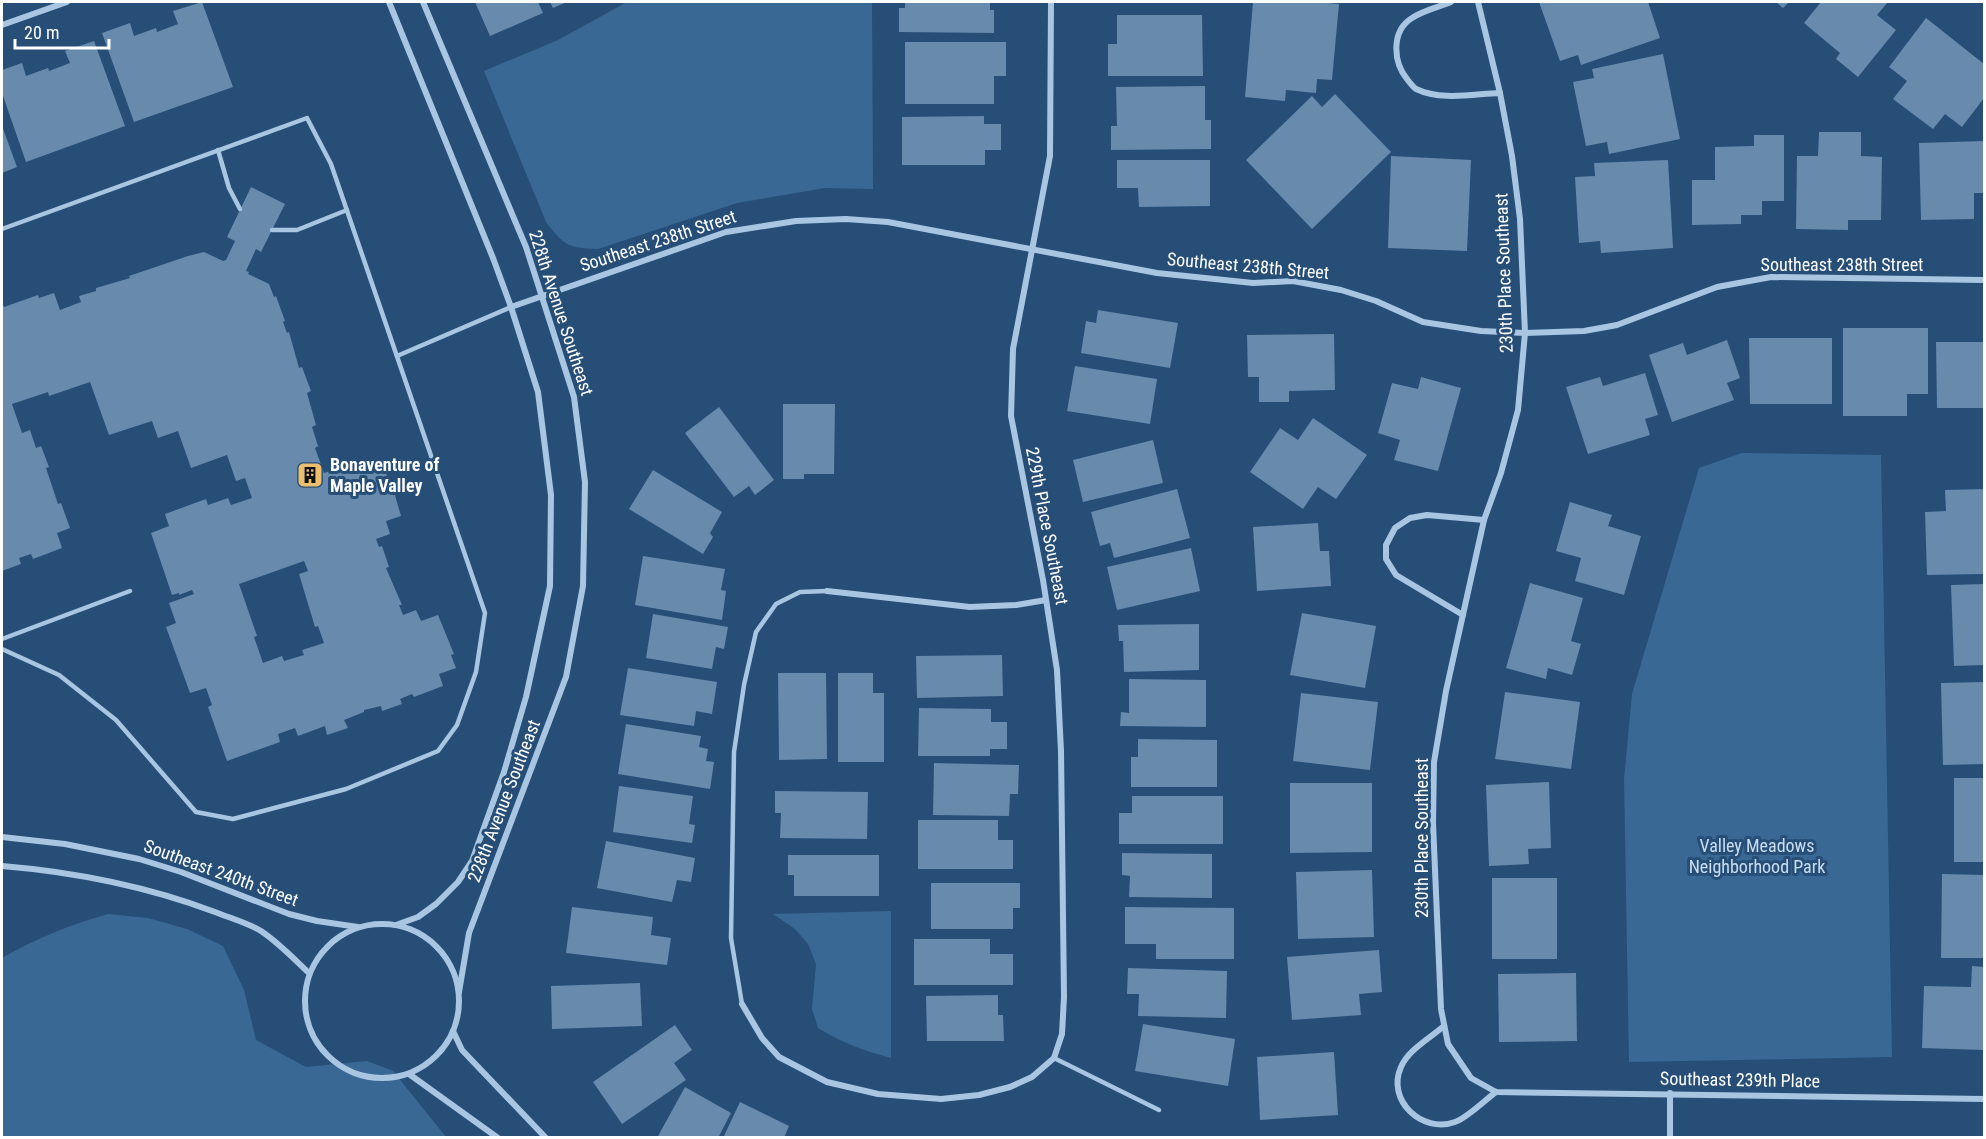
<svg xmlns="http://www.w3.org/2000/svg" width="1986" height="1139" font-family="'Roboto Condensed',sans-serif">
<rect width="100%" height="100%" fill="#264e77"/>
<!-- green -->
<g fill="#3a6894">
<path d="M627,2H872L873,189L825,188L737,203L598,249C569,248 564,246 546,222L484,71L558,40Z"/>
<path d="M1742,453L1881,455L1892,1057L1629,1062L1624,779L1632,694L1699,468Z"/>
<path d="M891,911V1058C865,1051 842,1043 818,1028L812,1009L816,964L808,944L795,929L773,914Z"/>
<path d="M108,914L148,918L187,929L223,946L244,990L256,1040L306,1067L367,1061L393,1071L446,1137H2V958C37,938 69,925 108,914Z"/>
</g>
<!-- building -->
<g fill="#678aad" fill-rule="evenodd">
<path d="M202,2L233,87L134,122L102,33L130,23L134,36L156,28L157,32L178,24L173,11Z"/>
<path d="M475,2H538L543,13L490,36Z"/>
<path d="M550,2H567L553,8Z"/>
<path d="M905,2H990V10H994V33L899,32V8H905Z"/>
<path d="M1253,2H1317L1339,4L1332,80L1317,79L1316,93L1286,90L1285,101L1245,97Z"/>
<path d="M1539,2H1648L1660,38L1581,65L1578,55L1560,61Z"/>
<path d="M1776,2H1789L1783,8Z"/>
<path d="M1821,2H1888L1877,15L1896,30L1858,77L1836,59L1840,53L1804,23Z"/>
<path d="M1117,15H1202L1203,76H1108V44H1117Z"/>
<path d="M1926,18L1984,64V98L1962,127L1945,114L1933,129L1893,99L1907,81L1889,67Z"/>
<path d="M94,41L125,126L26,162L2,93V70L22,63L26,76L48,68L49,71L70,63L65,51Z"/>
<path d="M905,42H1006V76H994V104H905Z"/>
<path d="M1663,54L1680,139L1609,154L1607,142L1586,146L1573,82L1594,78L1592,69Z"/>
<path d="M1205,86V120H1211V149L1111,150V126H1117L1116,87Z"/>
<path d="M1335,94L1391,152L1312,229L1246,160L1312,96L1322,107Z"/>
<path d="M984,116V124H1001V150H985V165H902V117Z"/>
<path d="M2,126L17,167L2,173Z"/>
<path d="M1819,132H1861V156L1882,157L1881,220H1848V230L1796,229L1797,156H1818Z"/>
<path d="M1754,135H1784V201H1762V215H1741V224L1692,225V180H1715V147L1754,146Z"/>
<path d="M1984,141V193H1974V219L1921,220L1919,143Z"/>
<path d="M1391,156L1471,160L1467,251L1388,248Z"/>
<path d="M1117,160H1210V206L1139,207L1138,188H1117Z"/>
<path d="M1668,160L1673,248L1601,253L1600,241L1579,243L1575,177L1595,176L1594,163Z"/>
<path d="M251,187L285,204L261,252L256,249L246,271L249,272L248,274L269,284L274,297L276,296L285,321L283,322L287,333L289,332L299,368L302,367L311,391L307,393L316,425L312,427L318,446L315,448L324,473L362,460L366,471L383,465L388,479L390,478L401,516L386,521L390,534L376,539L379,547L382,546L389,567L386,568L402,605H399L403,615L416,610L421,621L438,615L454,654L451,655L456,668L439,674L443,686L414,697L412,694L400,699L402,704L382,711L381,706L364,710V712L344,720L348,728L327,735L325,726L298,736L295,728L278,734L280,742L227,761L208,707L212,705L206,688L190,693L166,627L176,623L169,603L194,594L192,590L179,595V593L172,595L151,533L169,526L165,514L206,499L208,505L228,498L231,505L252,498L245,478L236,481L227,455L191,468L178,431L158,438L152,421L109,435L90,382L49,396L48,392L12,404L22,433L30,430L36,448L41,446L49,467L46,468L58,504L61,503L70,528L57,533L62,548L33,559L31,554L19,558L21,564L2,571V302L4,307L38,295L39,298L54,293L60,310L81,302L79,296L96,291V288L130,278L129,276L188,256L204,252L223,261L226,260L235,241L227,237ZM304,561L308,571L299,574L315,627L318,626L324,643L302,650L304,655L284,661L282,656L263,663L254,637L257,636L239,584Z"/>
<path d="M1098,310L1178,323L1170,368L1081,353L1086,321L1096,323Z"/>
<path d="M1843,328H1928V394H1907V416H1843Z"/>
<path d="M1334,334L1335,390L1289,391V402H1259V377H1248L1247,335Z"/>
<path d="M1749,338H1832V404H1750Z"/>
<path d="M1727,340L1740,378L1727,383L1734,400L1672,422L1649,355L1683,343L1687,355Z"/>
<path d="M1936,342H1984V408H1937Z"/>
<path d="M1075,366L1157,379L1150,424L1067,411Z"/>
<path d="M1645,373L1658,415L1645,419L1650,435L1588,454L1566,387L1600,377L1603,386Z"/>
<path d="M1421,377L1461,388L1438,471L1394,460L1400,440L1378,433L1392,383L1418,389Z"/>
<path d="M783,404H835L834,474H804V479H783Z"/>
<path d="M719,407L774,480L755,495L749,486L734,497L685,433Z"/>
<path d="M1313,418L1367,455L1336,499L1318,487L1303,509L1250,472L1280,428L1298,440Z"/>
<path d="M1153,440L1163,483L1083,502L1073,460Z"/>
<path d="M653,470L722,512L710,533L713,537L703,554L629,509Z"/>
<path d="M1177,489L1190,538L1114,558L1110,543L1100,546L1091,512Z"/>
<path d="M1984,489V574L1927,575L1925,512L1946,511L1945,490Z"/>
<path d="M1570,502L1612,515L1608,526L1641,536L1624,595L1575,581L1581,558L1556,551Z"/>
<path d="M1318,523L1320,551H1329L1331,586L1257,591L1253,527Z"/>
<path d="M1191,548L1200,591L1117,610L1107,567Z"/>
<path d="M643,556L725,569L721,590L726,591L722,620L635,605Z"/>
<path d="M1530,583L1583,598L1571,641L1581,644L1572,675L1548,668L1546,679L1506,668Z"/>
<path d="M1984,584V665L1954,666L1951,585Z"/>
<path d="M1302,613L1376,626L1365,688L1290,675Z"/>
<path d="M653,614L728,627L724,649L716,647L712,669L646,658Z"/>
<path d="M1199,624V670L1124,672L1123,641H1119L1118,625Z"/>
<path d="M1002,655L1003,696L917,698L916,656Z"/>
<path d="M628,668L717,682L712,714L696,711L694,726L620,715Z"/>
<path d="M778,673H826L827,759L779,760Z"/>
<path d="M838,673H873V693H884V762H838Z"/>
<path d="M1129,679L1206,680V727L1120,726L1121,712L1129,713Z"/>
<path d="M1984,682V764L1943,765L1941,683Z"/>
<path d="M1505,692L1580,702L1571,769L1495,759Z"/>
<path d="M1301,693L1378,702L1370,770L1293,761Z"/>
<path d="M919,708L991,709V722H1007V749H990V756H918Z"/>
<path d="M626,724L701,736L699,747L708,749L706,761L714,762L710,789L618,774Z"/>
<path d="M1138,739L1217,740V787H1131V757H1138Z"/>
<path d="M934,763L1019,765L1018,794H1010L1009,816L933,815Z"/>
<rect x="1954" y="778" width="30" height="84"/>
<path d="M1549,782L1551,848L1528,849L1529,864L1489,866L1486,785Z"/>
<path d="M1290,783H1372V852L1290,853Z"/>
<path d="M619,786L693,796L689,824L695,825L692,843L613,832Z"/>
<path d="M775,791L868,792L867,839L780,838L781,813H775Z"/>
<path d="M1132,796H1223V844H1119V813H1132Z"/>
<path d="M918,820H998V840H1013V869H918Z"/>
<path d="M606,841L695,858L691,882L677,880L672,902L597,888Z"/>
<path d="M1122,853L1212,854V898L1129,897L1130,876L1122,875Z"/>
<path d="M788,855H879V896H794V875H788Z"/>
<path d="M1372,870L1374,937L1298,939L1296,872Z"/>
<path d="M1942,874L1984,875V958H1941Z"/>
<rect x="1492" y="878" width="65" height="81"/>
<path d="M931,883H1020V908H1013V929H931Z"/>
<path d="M572,907L653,917L651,935L671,938L667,965L566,953Z"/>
<path d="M1125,907L1234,908V959H1156V944H1125Z"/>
<path d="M914,939H990V954H1013V985H914Z"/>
<path d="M1379,950L1382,992L1359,994L1361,1015L1292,1020L1287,957Z"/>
<path d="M1972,966L1984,967V1050L1922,1048L1924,986L1971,987Z"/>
<path d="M1128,968L1227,971L1226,1018L1138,1016L1139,994H1127Z"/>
<path d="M1576,973L1577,1041L1499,1042L1498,974Z"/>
<path d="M640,983L642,1026L552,1029L551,986Z"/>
<path d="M998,995V1015H1003L1004,1041H927L926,996Z"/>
<path d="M1143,1024L1235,1039L1228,1086L1135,1071Z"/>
<path d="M675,1025L692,1050L674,1063L686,1080L622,1124L593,1082Z"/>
<path d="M1334,1052L1338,1115L1260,1120L1257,1057Z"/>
<path d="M685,1087L731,1113L718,1138H657Z"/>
<path d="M740,1102L789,1126L784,1138H723Z"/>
</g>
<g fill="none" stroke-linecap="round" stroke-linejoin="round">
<!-- service -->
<g stroke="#a8c6e2" stroke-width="4.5">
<path d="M218,150L229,188L240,209"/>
<path d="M2,229L307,118L331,164L485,613L476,672L457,725L438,751L346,789L233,819L196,812L116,720L59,675L2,649"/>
<path d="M272,230H297L347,210"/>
<path d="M397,356L511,307"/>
<path d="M2,639L130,591"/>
<path d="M742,1004L731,938L734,752L744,685L756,632L776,604L800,592L827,591"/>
<path d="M1054,1058L1159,1110"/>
</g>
<!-- minor -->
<g stroke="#a8c6e2" stroke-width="6">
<path d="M389,2L493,258L511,307L538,392L551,495L550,586L526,697L504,772L472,861L458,882L436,904L418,917L396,925"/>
<path d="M423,2L526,247L574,397L585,482L583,586L566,677L469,933L459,992"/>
<path d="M1451,2C1439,7 1424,10 1412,18C1391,31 1393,62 1407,79C1410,83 1413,87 1416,89C1441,101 1473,94 1500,93"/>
<path d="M1478,2L1500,93L1512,156L1520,219L1525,333L1518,410L1501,473L1484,520L1446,691L1434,762L1433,823L1441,1009L1448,1044L1471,1078L1496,1092L1984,1099"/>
<path d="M2,25L67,2"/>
<path d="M511,307L726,232L796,221L846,219L888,222L1157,273L1253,283L1293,281L1341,290L1376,301L1423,322L1481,331L1525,333L1584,331L1617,325L1717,287L1771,277L1984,280"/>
<path d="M827,591L970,607L1016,605L1046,600"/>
<path d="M1463,615L1396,575L1386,559V545L1395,528L1410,518L1427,515L1484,520"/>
<path d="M2,837L65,844L139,859L181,872L289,914L317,921L358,927"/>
<path d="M2,866C75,872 146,886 215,912C230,918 248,923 261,931C279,943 294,959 309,973"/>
<circle cx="382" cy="1001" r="77"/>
<path d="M742,1004L762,1038L779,1057L827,1082L878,1094L941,1099L979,1095L1010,1087L1032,1077L1054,1058L1062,1034L1064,997L1061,751L1057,670L1043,580L1011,416L1013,349L1050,156L1051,2"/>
<path d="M1444,1026C1430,1038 1408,1050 1401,1067C1386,1100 1422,1134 1455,1122C1467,1118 1485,1100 1496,1092"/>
<path d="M453,1031L462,1050L546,1138"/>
<path d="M409,1074L498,1138"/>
<path d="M1670,1093V1138"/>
</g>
</g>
<!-- icons -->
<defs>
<g id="building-square" transform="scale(1.35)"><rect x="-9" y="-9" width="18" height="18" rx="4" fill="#ebbf6d" stroke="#264e77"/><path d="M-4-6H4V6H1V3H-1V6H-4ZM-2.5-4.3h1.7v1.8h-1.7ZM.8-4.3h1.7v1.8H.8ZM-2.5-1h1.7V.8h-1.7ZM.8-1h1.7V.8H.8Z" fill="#111"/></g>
</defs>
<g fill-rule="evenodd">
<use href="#building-square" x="310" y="475"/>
</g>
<g text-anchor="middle" stroke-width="6" stroke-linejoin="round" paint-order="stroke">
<!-- street labels -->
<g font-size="18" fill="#fff" stroke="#264e77">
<text transform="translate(658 241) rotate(-18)" y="6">Southeast 238th Street</text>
<text x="1842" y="271">Southeast 238th Street</text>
<text transform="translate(1248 266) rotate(5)" y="6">Southeast 238th Street</text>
<text transform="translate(1504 273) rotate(-92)" y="6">230th Place Southeast</text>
<text transform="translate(561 313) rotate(72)" y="6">228th Avenue Southeast</text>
<text transform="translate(1047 526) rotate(79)" y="6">229th Place Southeast</text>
<text transform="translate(504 801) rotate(-69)" y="6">228th Avenue Southeast</text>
<text transform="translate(1422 838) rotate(-90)" y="6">230th Place Southeast</text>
<text transform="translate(221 873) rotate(20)" y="6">Southeast 240th Street</text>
<text transform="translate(1740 1080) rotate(1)" y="6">Southeast 239th Place</text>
</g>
<!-- poi labels -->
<g font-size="18" font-weight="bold" fill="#fff" stroke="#264e77" text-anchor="start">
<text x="330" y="471">Bonaventure of<tspan x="330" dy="21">Maple Valley</tspan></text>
</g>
<!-- park labels -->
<g font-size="18" fill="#cadef2" stroke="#264e77">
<text x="1757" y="852">Valley Meadows<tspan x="1757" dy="21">Neighborhood Park</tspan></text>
</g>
</g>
<!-- border -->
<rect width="1986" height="1139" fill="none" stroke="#ffffff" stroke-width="6"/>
<!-- scale -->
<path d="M15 39v9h94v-9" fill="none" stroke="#ffffff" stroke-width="3"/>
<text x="24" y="39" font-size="18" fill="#ffffff" stroke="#264e77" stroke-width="4.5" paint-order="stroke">20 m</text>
</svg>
